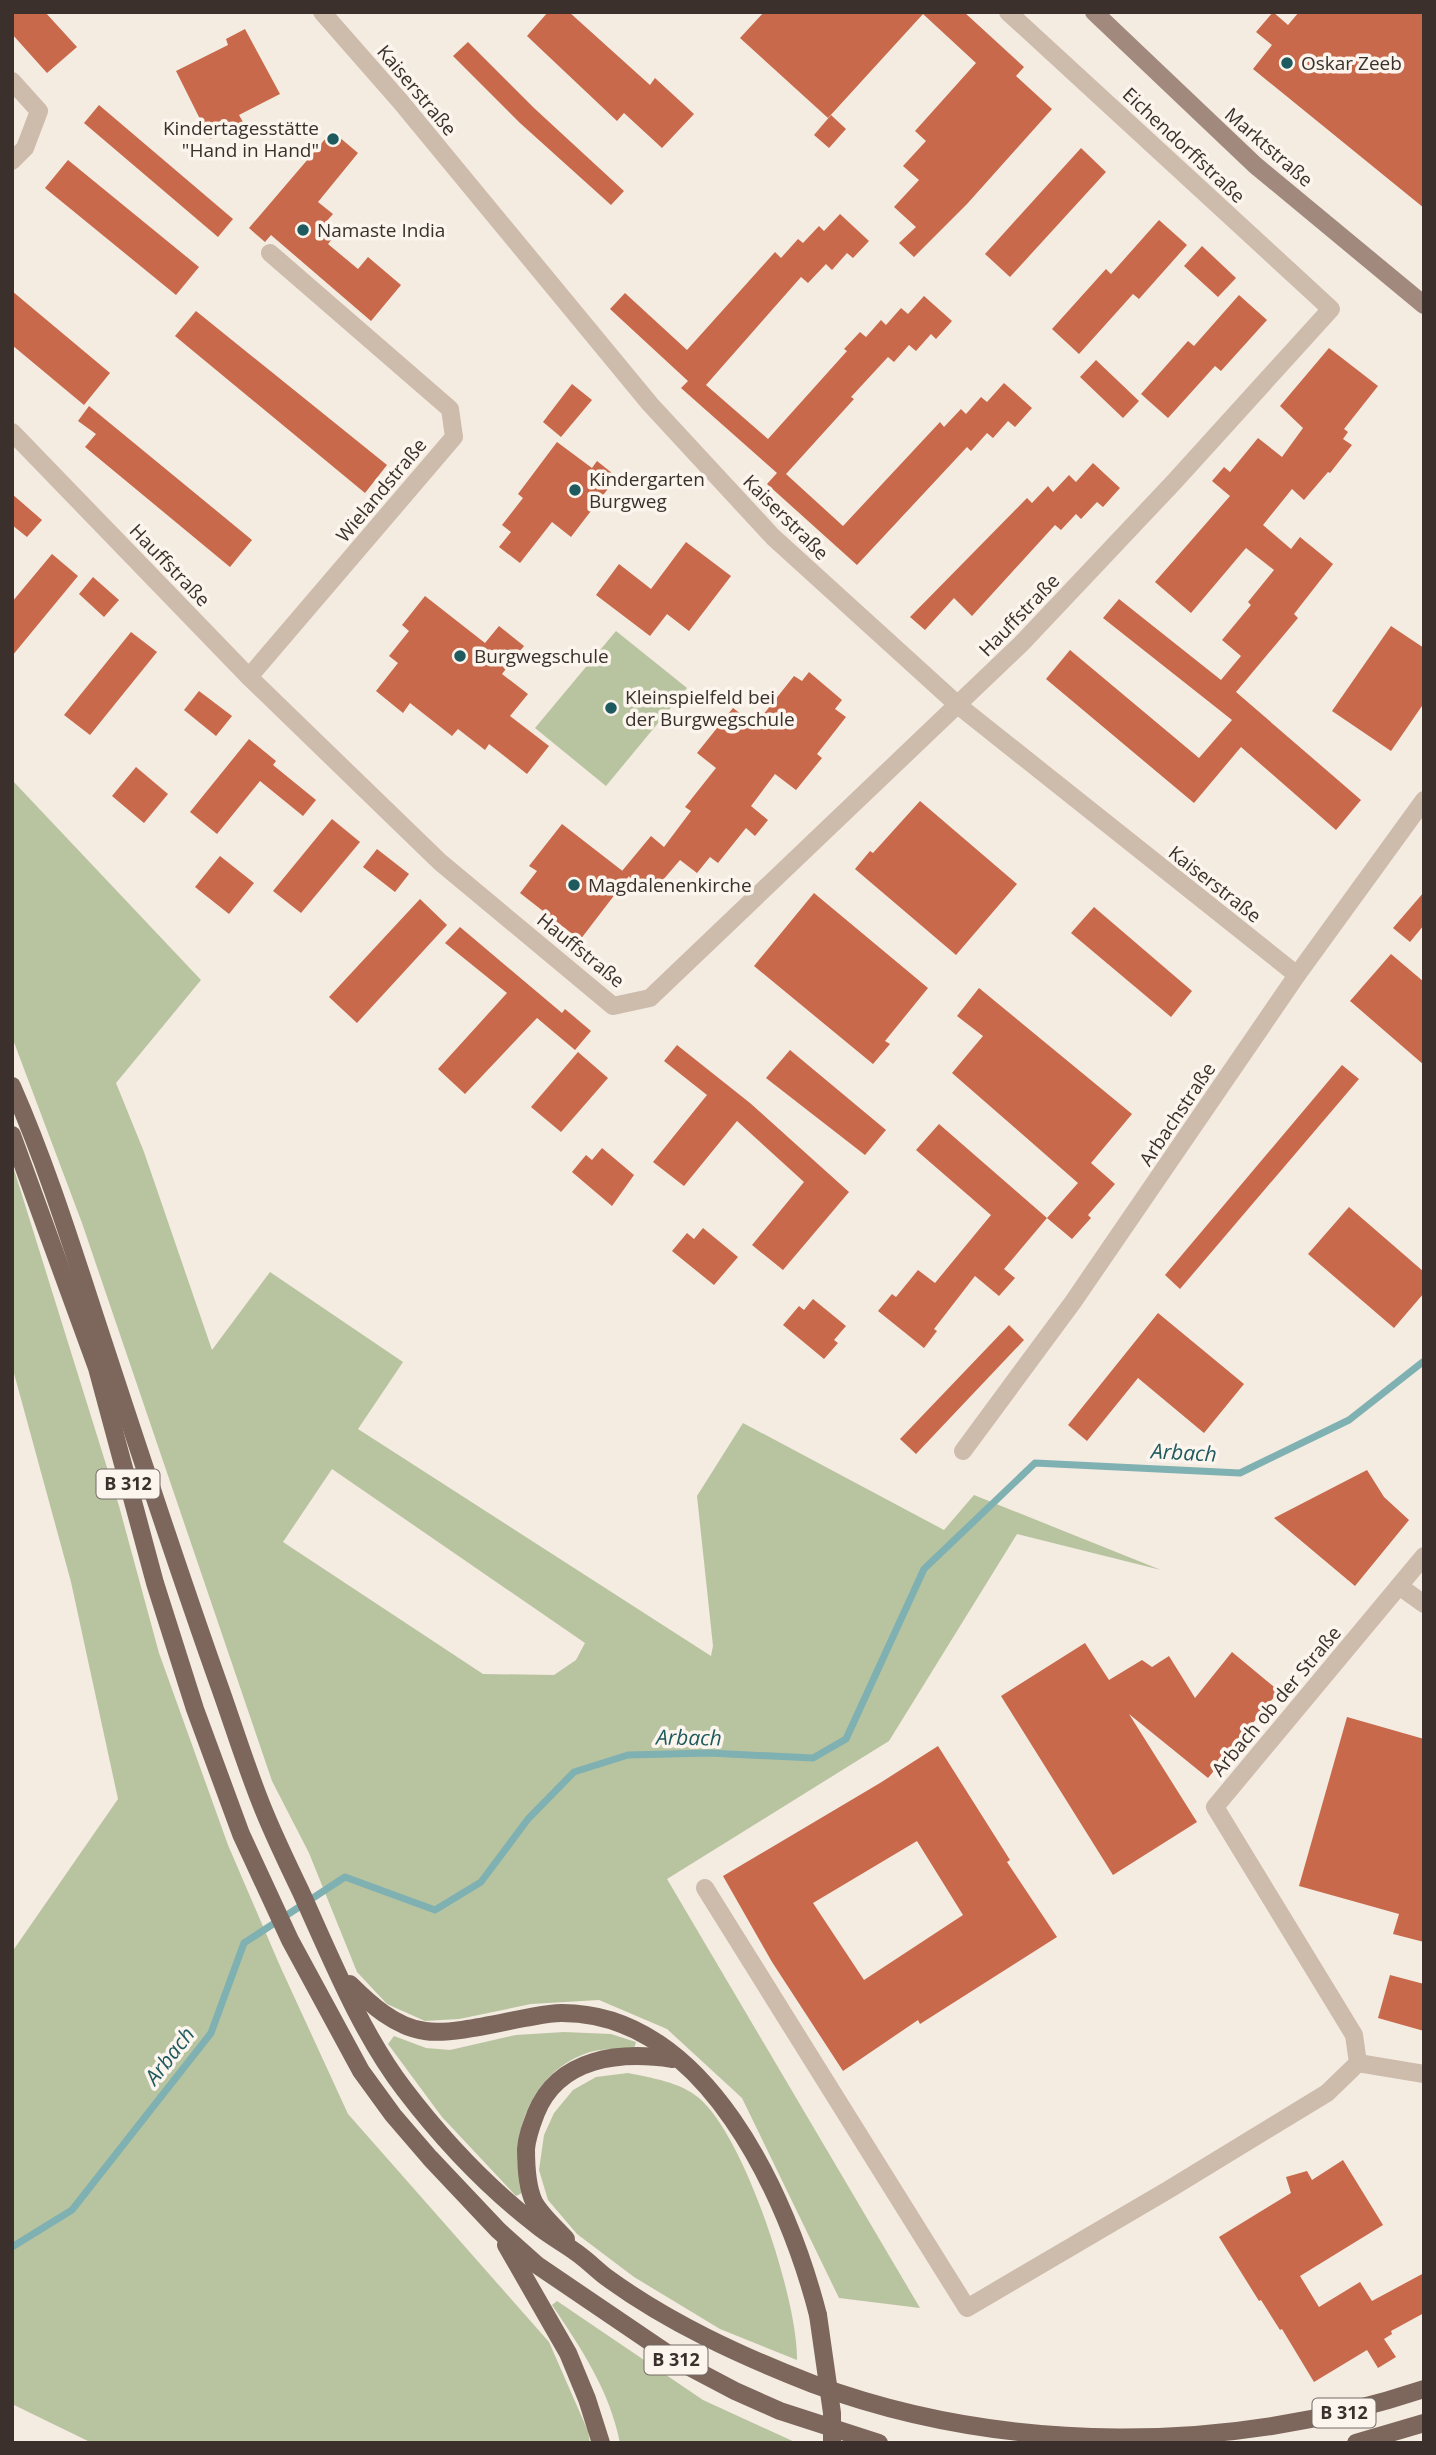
<svg xmlns="http://www.w3.org/2000/svg" width="1436" height="2455" font-family="'Open Sans',sans-serif">
<rect width="100%" height="100%" fill="#f4ebe1"/>
<!-- green -->
<g fill="#b8c4a0" fill-rule="evenodd">
<path d="M616,631L687,688L606,786L535,728Z"/>
<path d="M12,780L201,980L116,1083L144,1152L212,1350L270,1272L403,1362L358,1429L711,1656L713,1646L697,1496L743,1423L944,1530L974,1495L1161,1570L1017,1534L889,1741L667,1879L920,2308L839,2298L742,2098L667,2029L599,2000L531,2004L459,2019L425,2021L387,2004L357,1972L309,1853L272,1781L82,1223L12,1037ZM332,1469L585,1643L576,1660L554,1675L483,1674L283,1542Z"/>
<path d="M12,1163L119,1506L159,1653L228,1845L280,1966L348,2114L549,2342L588,2431L590,2443H92L12,2404V1952L118,1799L71,1582L12,1366Z"/>
<path d="M564,2032L611,2034L636,2042L634,2049C619,2049 604,2048 590,2052C545,2066 519,2109 517,2156C517,2168 521,2181 522,2193L516,2196L442,2117L388,2044L394,2036L426,2048L450,2050L516,2035Z"/>
<path d="M628,2073C652,2078 680,2082 699,2098C745,2137 798,2300 797,2360L720,2329L634,2277L577,2234L548,2200L539,2170L544,2135L554,2113L573,2090L596,2077Z"/>
<path d="M557,2301L703,2400L797,2443H620C610,2391 581,2348 552,2305Z"/>
</g>
<g fill="none" stroke-linecap="round" stroke-linejoin="round">
<!-- stream -->
<path stroke="#7fb0b2" stroke-width="7" d="M12,2247L72,2210L211,2033L244,1943L345,1877L435,1910L481,1882L528,1819L574,1772L628,1755L709,1753L813,1758L846,1739L924,1569L1035,1463L1240,1473L1349,1420L1424,1361"/>
</g>
<!-- building -->
<g fill="#c8694b" fill-rule="evenodd">
<path d="M12,12H45L77,47L47,73L12,34Z"/>
<path d="M548,12H569L650,85L655,78L694,114L662,148L624,113L617,121L527,36Z"/>
<path d="M764,12H964L1024,67L1016,76L1052,109L967,204L914,257L899,243L916,227L894,207L919,180L903,166L926,141L915,131L976,63L923,14L828,118L740,38Z"/>
<path d="M1273,12L1288,25L1299,12H1424V208L1253,69L1272,45L1256,32Z"/>
<path d="M245,29L280,94L239,115L243,122L210,139L176,71L228,45L226,39Z"/>
<path d="M468,42L534,108L624,191L611,205L520,123L453,56Z"/>
<path d="M99,105L233,219L218,237L84,123Z"/>
<path d="M831,115L846,129L829,148L814,135Z"/>
<path d="M332,131L358,153L318,202L333,214L325,223L337,233L328,244L358,269L368,257L401,285L371,321L271,235L265,242L249,228Z"/>
<path d="M1081,148L1106,172L1010,277L985,254Z"/>
<path d="M68,160L199,267L176,295L45,188Z"/>
<path d="M840,214L869,241L853,258L847,253L832,270L826,264L808,283L801,277L706,385L768,439L847,351L844,349L860,332L866,337L881,320L886,325L901,308L908,314L924,296L952,321L936,339L931,334L916,351L909,345L894,362L888,357L851,397L854,399L786,474L843,526L940,422L944,427L961,409L966,414L981,397L987,402L1004,383L1032,408L1015,427L1008,421L993,438L987,433L971,451L967,447L857,565L767,484L777,473L681,388L688,381L610,309L625,293L687,350L775,252L781,258L798,239L803,243L819,226L824,231Z"/>
<path d="M1159,220L1187,245L1139,299L1133,294L1079,354L1052,329L1106,269L1111,274Z"/>
<path d="M1202,246L1236,278L1218,297L1184,266Z"/>
<path d="M12,291L110,373L84,405L12,345Z"/>
<path d="M1239,295L1267,320L1221,371L1215,366L1168,418L1141,394L1188,341L1194,346Z"/>
<path d="M196,311L387,465L365,493L175,336Z"/>
<path d="M1329,348L1378,386L1344,429L1348,432L1343,439L1352,445L1330,473L1328,472L1304,500L1292,489L1263,525L1291,549L1300,537L1333,564L1294,614L1298,618L1236,692L1361,800L1336,830L1241,747L1194,803L1046,679L1070,650L1199,758L1232,720L1103,618L1119,599L1221,680L1241,656L1222,640L1251,605L1248,602L1274,570L1246,548L1191,613L1155,582L1230,496L1212,481L1224,467L1230,472L1258,438L1282,457L1303,428L1280,406Z"/>
<path d="M1096,360L1139,401L1123,418L1080,377Z"/>
<path d="M572,384L592,400L561,437L543,422Z"/>
<path d="M89,406L252,540L230,567L85,447L96,434L78,421Z"/>
<path d="M557,442L592,468L597,461L617,477L571,537L552,522L520,563L499,547L511,532L502,525L523,498L518,494Z"/>
<path d="M1093,463L1120,488L1103,507L1097,502L1081,519L1076,514L1061,530L1055,525L972,616L954,598L925,630L910,617L1027,498L1032,503L1048,486L1053,492L1069,475L1076,482Z"/>
<path d="M12,494L42,520L27,537L12,525Z"/>
<path d="M686,542L731,576L689,631L667,614L650,636L596,595L619,564L651,589Z"/>
<path d="M52,554L78,576L12,656V602Z"/>
<path d="M93,577L119,600L104,617L79,594Z"/>
<path d="M425,596L485,643L499,626L524,646L502,674L528,694L510,716L549,746L527,774L489,744L485,750L458,729L452,736L410,703L403,713L376,691L398,663L389,656L409,631L402,625Z"/>
<path d="M1391,626L1424,648V703L1391,751L1332,711Z"/>
<path d="M131,632L157,652L90,735L64,715Z"/>
<path d="M809,672L842,700L835,709L846,717L817,754L822,758L796,790L775,774L751,806L768,820L755,836L746,828L718,863L710,857L697,873L680,860L651,894L622,871L651,836L664,847L691,811L685,807L716,768L697,753L733,708L755,725L794,676L802,681Z"/>
<path d="M199,691L232,716L216,736L184,710Z"/>
<path d="M249,739L276,761L273,765L316,800L303,816L260,781L217,834L190,812Z"/>
<path d="M136,767L168,794L144,823L112,796Z"/>
<path d="M920,801L1017,884L956,955L855,869L870,851L873,853Z"/>
<path d="M332,819L360,842L301,913L273,891Z"/>
<path d="M562,824L629,876L580,940L520,893L537,871L529,866Z"/>
<path d="M377,849L409,874L395,892L363,867Z"/>
<path d="M220,856L254,883L229,914L195,887Z"/>
<path d="M1424,892V925L1410,942L1393,928Z"/>
<path d="M814,893L928,988L885,1041L890,1044L873,1064L754,966Z"/>
<path d="M420,899L447,925L357,1023L329,997Z"/>
<path d="M1094,907L1192,991L1171,1017L1071,933Z"/>
<path d="M460,927L562,1013L565,1009L591,1031L575,1050L537,1018L465,1094L438,1069L507,993L445,943Z"/>
<path d="M1391,954L1424,982V1065L1350,1001Z"/>
<path d="M979,988L1132,1114L1091,1163L1115,1184L1088,1215L1091,1218L1072,1239L1047,1218L1078,1183L952,1073L983,1036L957,1016Z"/>
<path d="M677,1045L750,1103L849,1192L783,1270L752,1245L804,1182L737,1121L684,1186L653,1162L707,1095L664,1061Z"/>
<path d="M790,1050L886,1130L865,1155L766,1078Z"/>
<path d="M578,1052L608,1078L561,1132L531,1107Z"/>
<path d="M1342,1065L1359,1079L1180,1289L1165,1275Z"/>
<path d="M939,1124L1047,1218L1004,1269L1015,1278L999,1296L975,1276L934,1329L937,1331L924,1348L878,1311L892,1294L896,1297L918,1270L935,1283L991,1215L916,1150Z"/>
<path d="M602,1148L634,1175L612,1206L572,1172L586,1155L592,1160Z"/>
<path d="M1349,1207L1424,1272V1293L1394,1328L1308,1254Z"/>
<path d="M703,1228L738,1257L714,1285L672,1251L687,1233L694,1239Z"/>
<path d="M813,1299L846,1326L834,1340L838,1343L824,1359L783,1325L799,1306L804,1310Z"/>
<path d="M1158,1313L1244,1384L1204,1433L1138,1378L1087,1441L1068,1425Z"/>
<path d="M1009,1325L1024,1340L916,1454L900,1439Z"/>
<path d="M1367,1470L1384,1497L1409,1520L1355,1586L1274,1518Z"/>
<path d="M1085,1643L1109,1680L1142,1660L1152,1667L1169,1656L1195,1698L1232,1652L1279,1691L1208,1778L1129,1714L1197,1822L1113,1875L1001,1696Z"/>
<path d="M1347,1717L1424,1739V1942L1393,1934L1399,1914L1299,1886Z"/>
<path d="M938,1746L1010,1860L1007,1862L1057,1937L920,2024L918,2020L843,2071L772,1962L723,1876L880,1783ZM917,1841L963,1915L864,1980L813,1903Z"/>
<path d="M1390,1975L1424,1984V2031L1378,2018Z"/>
<path d="M1343,2160L1383,2225L1300,2276L1319,2307L1360,2282L1372,2301L1424,2273V2313L1391,2331L1392,2334L1384,2339L1396,2357L1378,2368L1367,2350L1314,2382L1282,2329L1280,2330L1261,2300L1259,2301L1219,2237L1291,2193L1286,2177L1307,2171L1312,2180Z"/>
</g>
<g fill="none" stroke-linecap="round" stroke-linejoin="round">
<!-- street -->
<g stroke="#cdbbac" stroke-width="18">
<path d="M322,12L400,101L650,404L773,537L959,706L1297,975"/>
<path d="M12,81L39,111L25,148L12,161"/>
<path d="M12,432L249,677L440,862L613,1006L650,998L1021,644L1174,482L1331,309L1008,12"/>
<path d="M249,677L454,437L450,409L270,253"/>
<path d="M963,1451L1073,1302L1297,975L1424,800"/>
<path d="M1399,1586L1424,1604"/>
<path d="M705,1888L967,2308L1168,2190L1327,2093L1358,2063L1354,2035L1215,1807L1424,1556"/>
<path d="M1358,2063L1424,2074"/>
</g>
<!-- secondary -->
<path stroke="#a18a7d" stroke-width="18" d="M1094,12L1255,165L1424,305"/>
<!-- primary -->
<g stroke="#7d675c" stroke-width="18">
<path d="M12,1086C48,1168 74,1253 102,1338C140,1454 178,1570 219,1685C234,1727 247,1770 264,1811C275,1838 288,1865 301,1892C330,1956 361,2033 404,2089C442,2139 485,2185 535,2224C549,2236 566,2244 581,2256C589,2262 597,2270 606,2277C669,2323 741,2356 813,2384C1006,2455 1229,2454 1424,2389"/>
<path d="M12,1135L97,1368L155,1583L195,1709L241,1834L290,1940L361,2071L393,2115L430,2158L498,2230L537,2265L680,2362L735,2391L780,2411L879,2443"/>
<path d="M350,1984C370,2004 395,2027 425,2031C450,2035 498,2023 525,2018C537,2016 549,2013 561,2013C706,2012 788,2198 818,2315"/>
<path d="M566,2239C556,2228 541,2215 534,2202C527,2187 526,2166 526,2149C527,2136 531,2126 536,2113C559,2057 620,2051 673,2059"/>
<path d="M506,2245L568,2353L587,2399L601,2443"/>
<path d="M1356,2443L1424,2423"/>
</g>
<!-- primary-bridge -->
<path stroke="#7d675c" stroke-width="18" d="M818,2315L832,2413V2443"/>
</g>
<!-- markers -->
<g fill="#1f5a5e" stroke="#fbf5ee" stroke-width="2.5">
<circle cx="1287" cy="63" r="7"/>
<circle cx="333" cy="139" r="7"/>
<circle cx="303" cy="230" r="7"/>
<circle cx="575" cy="490" r="7"/>
<circle cx="460" cy="656" r="7"/>
<circle cx="611" cy="708" r="7"/>
<circle cx="574" cy="885" r="7"/>
</g>
<g text-anchor="middle" stroke-width="7" stroke-linejoin="round" paint-order="stroke">
<!-- shield labels -->
<g fill="#fbf5ee" stroke="#756b66" stroke-width="2">
<rect x="96.5" y="1469.5" width="63" height="29" rx="5"/>
<rect x="644.5" y="2345.5" width="63" height="29" rx="5"/>
<rect x="1312.5" y="2398.5" width="63" height="29" rx="5"/>
</g>
<g font-size="18" font-weight="bold" fill="#3b302b">
<text x="128" y="1490">B 312</text>
<text x="676" y="2366">B 312</text>
<text x="1344" y="2419">B 312</text>
</g>
<!-- poi labels -->
<g font-size="19" fill="#3b302b" stroke="#fbf5ee" text-anchor="start">
<text x="1301" y="70">Oskar Zeeb</text>
<text x="319" y="135" text-anchor="end">Kindertagesstätte<tspan x="319" dy="22">"Hand in Hand"</tspan></text>
<text x="317" y="237">Namaste India</text>
<text x="589" y="486">Kindergarten<tspan x="589" dy="22">Burgweg</tspan></text>
<text x="474" y="663">Burgwegschule</text>
<text x="625" y="704">Kleinspielfeld bei<tspan x="625" dy="22">der Burgwegschule</tspan></text>
<text x="588" y="892">Magdalenenkirche</text>
</g>
<!-- street labels -->
<g font-size="19" fill="#3b302b" stroke="#fbf5ee">
<text transform="translate(417 90) rotate(50)" y="7">Kaiserstraße</text>
<text transform="translate(1184 145) rotate(43)" y="7">Eichendorffstraße</text>
<text transform="translate(1269 147) rotate(41)" y="7">Marktstraße</text>
<text transform="translate(381 490) rotate(-50)" y="7">Wielandstraße</text>
<text transform="translate(786 517) rotate(45)" y="7">Kaiserstraße</text>
<text transform="translate(170 565) rotate(46)" y="7">Hauffstraße</text>
<text transform="translate(1019 615) rotate(-46)" y="7">Hauffstraße</text>
<text transform="translate(1215 884) rotate(38)" y="7">Kaiserstraße</text>
<text transform="translate(581 950) rotate(39)" y="7">Hauffstraße</text>
<text transform="translate(1177 1114) rotate(-56)" y="7">Arbachstraße</text>
<text transform="translate(1276 1701) rotate(-50)" y="7">Arbach ob der Straße</text>
</g>
<!-- water labels -->
<g font-size="21" font-style="italic" fill="#1f5a5e" stroke="#fbf5ee">
<text transform="translate(1184 1453) rotate(3)" y="7">Arbach</text>
<text transform="translate(689 1738) rotate(1)" y="7">Arbach</text>
<text transform="translate(170 2056) rotate(-52)" y="7">Arbach</text>
</g>
</g>
<!-- border -->
<rect width="1436" height="2455" fill="none" stroke="#3b302b" stroke-width="28"/>
</svg>
